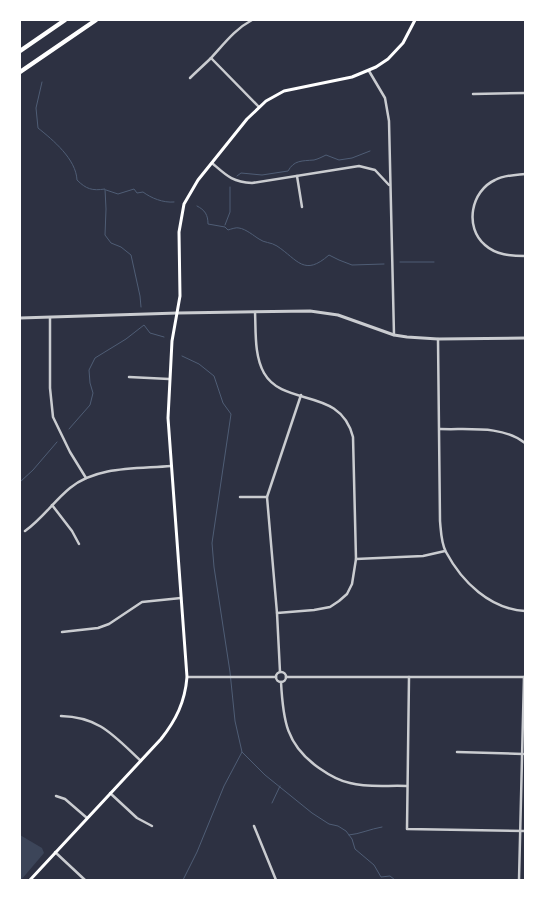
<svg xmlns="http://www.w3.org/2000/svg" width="545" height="900" font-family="'DejaVu Sans',sans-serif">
<rect width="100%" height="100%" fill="#2d3142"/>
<!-- green -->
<path fill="#3c4559" d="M20,835L42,848L44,853L21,880Z"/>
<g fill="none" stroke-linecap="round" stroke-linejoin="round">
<!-- stream -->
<g stroke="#4f5d75" stroke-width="1">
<path d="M42,82L36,108L38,128C53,140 76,159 77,180C86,189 92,191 105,189L106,209L105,235L111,243L121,247L131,255L140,296L141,307"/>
<path d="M237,176L241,173L262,175L288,171C294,160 302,161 314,160C318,159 322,157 326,155L339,160L352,158L370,151"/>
<path d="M106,190L118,194L134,189L137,193L143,192C151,198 163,203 174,202"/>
<path d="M197,206C205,210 208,215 208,224L225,227L228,230C231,229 237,227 239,228C246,229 254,236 259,239C264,243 271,242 277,246C298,260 304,277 329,255L339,260L352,265L384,264"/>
<path d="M225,225L230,212V187"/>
<path d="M400,262H434"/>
<path d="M182,356L199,364L214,376L223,403L231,414L212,543L214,567L230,672L235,721L242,752L224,786L197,852L183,880"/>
<path d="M69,429L90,405L93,393L90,383L89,370L95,358L126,339L144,325L150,333L164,337"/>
<path d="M20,482L33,470L57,442"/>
<path d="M242,752L265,775L312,813L329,824L338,826L346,831L352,839L355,849L374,865L381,877L390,876L395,880"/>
<path d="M272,803L280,786"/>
<path d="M349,835C360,834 370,829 382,827"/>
</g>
<!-- minor -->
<g stroke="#caccd0" stroke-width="2.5">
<path d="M211,58L259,107"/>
<path d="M369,71L385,98L389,121L394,335"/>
<path d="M190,78C197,71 204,65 211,58C224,44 235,29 252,20"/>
<path d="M473,94L525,93"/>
<path d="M212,163C226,175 232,182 252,183L359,166L375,170L389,185"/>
<path d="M525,174C515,175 504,175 495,180C471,191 464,227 485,245C496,255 511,256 525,256"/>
<path d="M297,176L302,207"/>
<path d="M255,312C256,331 254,355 264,373C284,408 340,386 353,437L356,559L352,584L347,594L339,601L330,607L314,610L277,613"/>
<path d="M50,318V388L53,417L70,452L86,478"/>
<path d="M438,339L440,521C441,531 441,543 446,552C462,582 490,609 525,611"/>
<path d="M129,377L169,379"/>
<path d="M440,429C468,430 502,425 525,443"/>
<path d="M240,497H267"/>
<path d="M52,505L72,531L79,544"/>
<path d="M25,531C42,519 54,501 70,488C97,466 137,469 171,466"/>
<path d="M356,559L423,556L445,551"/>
<path d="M62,632L98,628L109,624L142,602L181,598"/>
<path d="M280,672L277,613L267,497L301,395"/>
<circle cx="281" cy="677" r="5"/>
<path d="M187,677H276"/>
<path d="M286,677H525"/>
<path d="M409,677L407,829L525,831"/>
<path d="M281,682C283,720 286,745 319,768C329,775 339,781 350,783C368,788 389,785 407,786"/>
<path d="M61,716C100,717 114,736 141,761"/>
<path d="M457,752L523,754"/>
<path d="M110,793L137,818L152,826"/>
<path d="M56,796L65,799L87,818"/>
<path d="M254,826L276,880"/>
<path d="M55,852L85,880"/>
<path d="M519,880L524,677"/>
</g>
<!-- tertiary -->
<path stroke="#caccd0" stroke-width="3" d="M20,318L178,313L310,311L338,315L394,335L407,337L438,339L525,338"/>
<!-- secondary -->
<path stroke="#fff" stroke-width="3" d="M30,880L161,739C176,720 185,702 187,677L168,418L172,341L180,296L179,232L184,204L198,180L247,119L266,101L284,91L352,77L376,67L388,59L403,43L415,20"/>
<!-- motorway -->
<g stroke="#fff" stroke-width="4.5">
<path d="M20,51L65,20"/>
<path d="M20,72L96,20"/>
</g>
</g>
<!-- border -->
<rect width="545" height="900" fill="none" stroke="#ffffff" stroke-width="42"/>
</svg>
